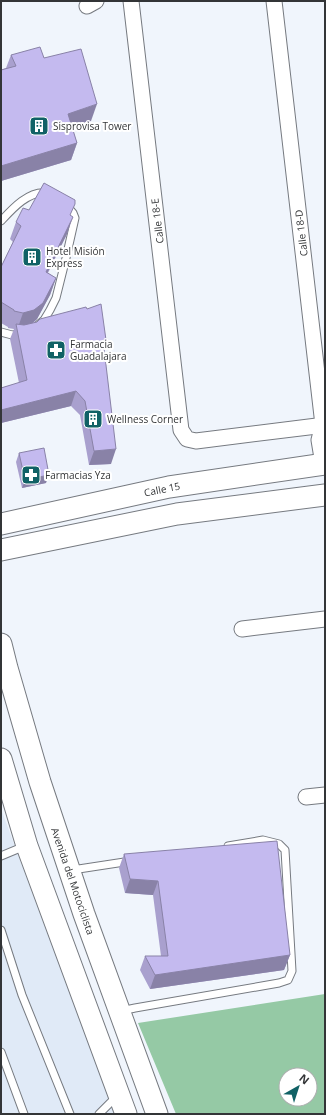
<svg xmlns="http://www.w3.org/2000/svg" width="326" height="1115" font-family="'Open Sans',sans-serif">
<rect width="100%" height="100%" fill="#f0f5fc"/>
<!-- built -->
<path fill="#e0eaf7" d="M1,809L115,1114H1Z"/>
<!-- forest -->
<path fill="#95c9a5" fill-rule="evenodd" d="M325,994V1114H176L138,1023ZM286,1075H310V1099H286Z"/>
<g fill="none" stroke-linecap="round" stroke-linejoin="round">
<!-- lane casing -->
<g stroke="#767a80" stroke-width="9">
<g id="lane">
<path d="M1,221C12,209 29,190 47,193"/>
<path d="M38,325L44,320L50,310L56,298L66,258L75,218L73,213L67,206"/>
<path d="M1,332L12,335L21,334"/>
<path d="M1,856L25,846"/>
<path d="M72,870L131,861"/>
<path d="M1,930L22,995L70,1114"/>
<path d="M121,1011L135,1008L279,983L288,980L292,971L285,850L279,844L263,840L228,846"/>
<path d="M1,1052L24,1114"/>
<path d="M99,1114L117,1096"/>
</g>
</g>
<!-- street casing -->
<g stroke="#767a80" stroke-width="17">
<g id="street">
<path d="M131,1L181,430L187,439L196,441L325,425"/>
<path d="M274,1L323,425L319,440L323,464"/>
<path d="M87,6L96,1"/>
<path d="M242,629L325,619"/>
<path d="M306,797L325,795"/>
</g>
</g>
<!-- secondary casing -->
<g stroke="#767a80" stroke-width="23">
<g id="secondary">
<path d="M1,524L169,487L325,464"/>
<path d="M1,550L177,514L325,495"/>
<path d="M1,644L7,668L40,782L84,914L157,1114"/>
<path d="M1,759L27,846L126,1114"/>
</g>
</g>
<!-- lane -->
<use href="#lane" stroke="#fff" stroke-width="7"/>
<!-- street -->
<use href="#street" stroke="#fff" stroke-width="15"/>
<!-- secondary -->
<use href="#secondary" stroke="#fff" stroke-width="21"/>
</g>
<!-- wall -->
<g fill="#a9a0ce">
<path d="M11,55L44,58L91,121L72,128L77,143L71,160L1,181V70L6,68Z"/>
<path d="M29,210L71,215L67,234L48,273L56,278L50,295L37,319L33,323L87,309L106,340L103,346L111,464L89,465L80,415L71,406L1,423V388L19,383L10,339L14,329L8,328V327L1,323V267L13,242L10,239L16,222Z"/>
<path d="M19,453L46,483L22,488L16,462Z"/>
<path d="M124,854L290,955L284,970L150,989L140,970L145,956H161L153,895L125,893L119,868Z"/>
</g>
<!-- shaded-wall -->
<g fill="#8982a7">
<path d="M97,104L91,121L62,131L68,114Z"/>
<path d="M77,143L71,160L1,181V166Z"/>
<path d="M73,217L67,234L39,289L46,272Z"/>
<path d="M56,278L50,295L37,319L28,327L17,330L23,313Z"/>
<path d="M103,340H106L100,354Z"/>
<path d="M76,391L71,406L1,423V410Z"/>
<path d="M116,449L111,464L89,465L94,451Z"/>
<path d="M49,475L46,483L22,488L25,480Z"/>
<path d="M130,879L158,881L153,895L125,893Z"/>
<path d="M290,955L284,970L150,989L155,975Z"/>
</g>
<!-- building -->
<g fill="#c4baef" stroke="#8982a7">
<path d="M40,47L44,58L81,49L97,104L68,114L77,143L1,166V70L16,66L11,55Z"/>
<path d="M44,183L75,200V204L70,215L73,217L46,272L56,278L43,303L34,310L23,313L14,311V310L1,302V267L21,226L16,222L23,208L29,210Z"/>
<path d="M101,304L106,340H103L116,449L94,451L85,401L76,391L1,410V388L27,380L16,324L24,325L37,322L40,319L86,307L87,309Z"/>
<path d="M44,448L49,475L25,480L19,453Z"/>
<path d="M277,841L290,955L155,975L145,956H168L158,881L130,879L124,854Z"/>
</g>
<!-- icons -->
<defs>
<g id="building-square" transform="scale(1)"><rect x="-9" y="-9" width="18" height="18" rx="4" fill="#106165" stroke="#fff"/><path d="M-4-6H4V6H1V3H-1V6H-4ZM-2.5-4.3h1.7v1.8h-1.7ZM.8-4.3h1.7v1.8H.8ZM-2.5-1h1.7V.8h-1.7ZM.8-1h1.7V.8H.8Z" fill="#fff"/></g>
<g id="pharmacy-square" transform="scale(1)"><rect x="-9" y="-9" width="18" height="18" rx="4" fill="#106165" stroke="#fff"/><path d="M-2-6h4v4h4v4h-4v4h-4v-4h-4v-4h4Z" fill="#fff"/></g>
</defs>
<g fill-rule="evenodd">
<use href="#building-square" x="39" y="126"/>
<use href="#building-square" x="32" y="257"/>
<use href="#pharmacy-square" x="56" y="350"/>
<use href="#building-square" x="93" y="419"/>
<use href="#pharmacy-square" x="31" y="475"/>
</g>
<g text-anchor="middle" stroke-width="4" stroke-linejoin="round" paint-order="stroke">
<!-- poi labels -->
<g font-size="10" fill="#333537" stroke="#fff" text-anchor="start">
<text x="53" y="130">Sisprovisa Tower</text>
<text x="46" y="255">Hotel Misión<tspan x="46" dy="12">Express</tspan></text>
<text x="70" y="348">Farmacia<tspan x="70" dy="12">Guadalajara</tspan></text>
<text x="107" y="423">Wellness Corner</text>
<text x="45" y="479">Farmacias Yza</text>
</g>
<!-- street labels -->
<g font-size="10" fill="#333537" stroke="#fff">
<text transform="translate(157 221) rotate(-97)" y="4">Calle 18-E</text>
<text transform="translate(301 233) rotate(-97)" y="4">Calle 18-D</text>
<text transform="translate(162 489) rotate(-11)" y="4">Calle 15</text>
<text transform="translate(73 881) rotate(71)" y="4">Avenida del Motociclista</text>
</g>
</g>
<!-- border -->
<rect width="326" height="1115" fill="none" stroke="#333537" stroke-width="4"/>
<!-- north arrow -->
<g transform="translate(298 1087) rotate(39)"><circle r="19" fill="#ffffff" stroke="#adaeaf"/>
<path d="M0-3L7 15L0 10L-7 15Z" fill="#106165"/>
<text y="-6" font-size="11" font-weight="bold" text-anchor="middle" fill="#333537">N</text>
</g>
</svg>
